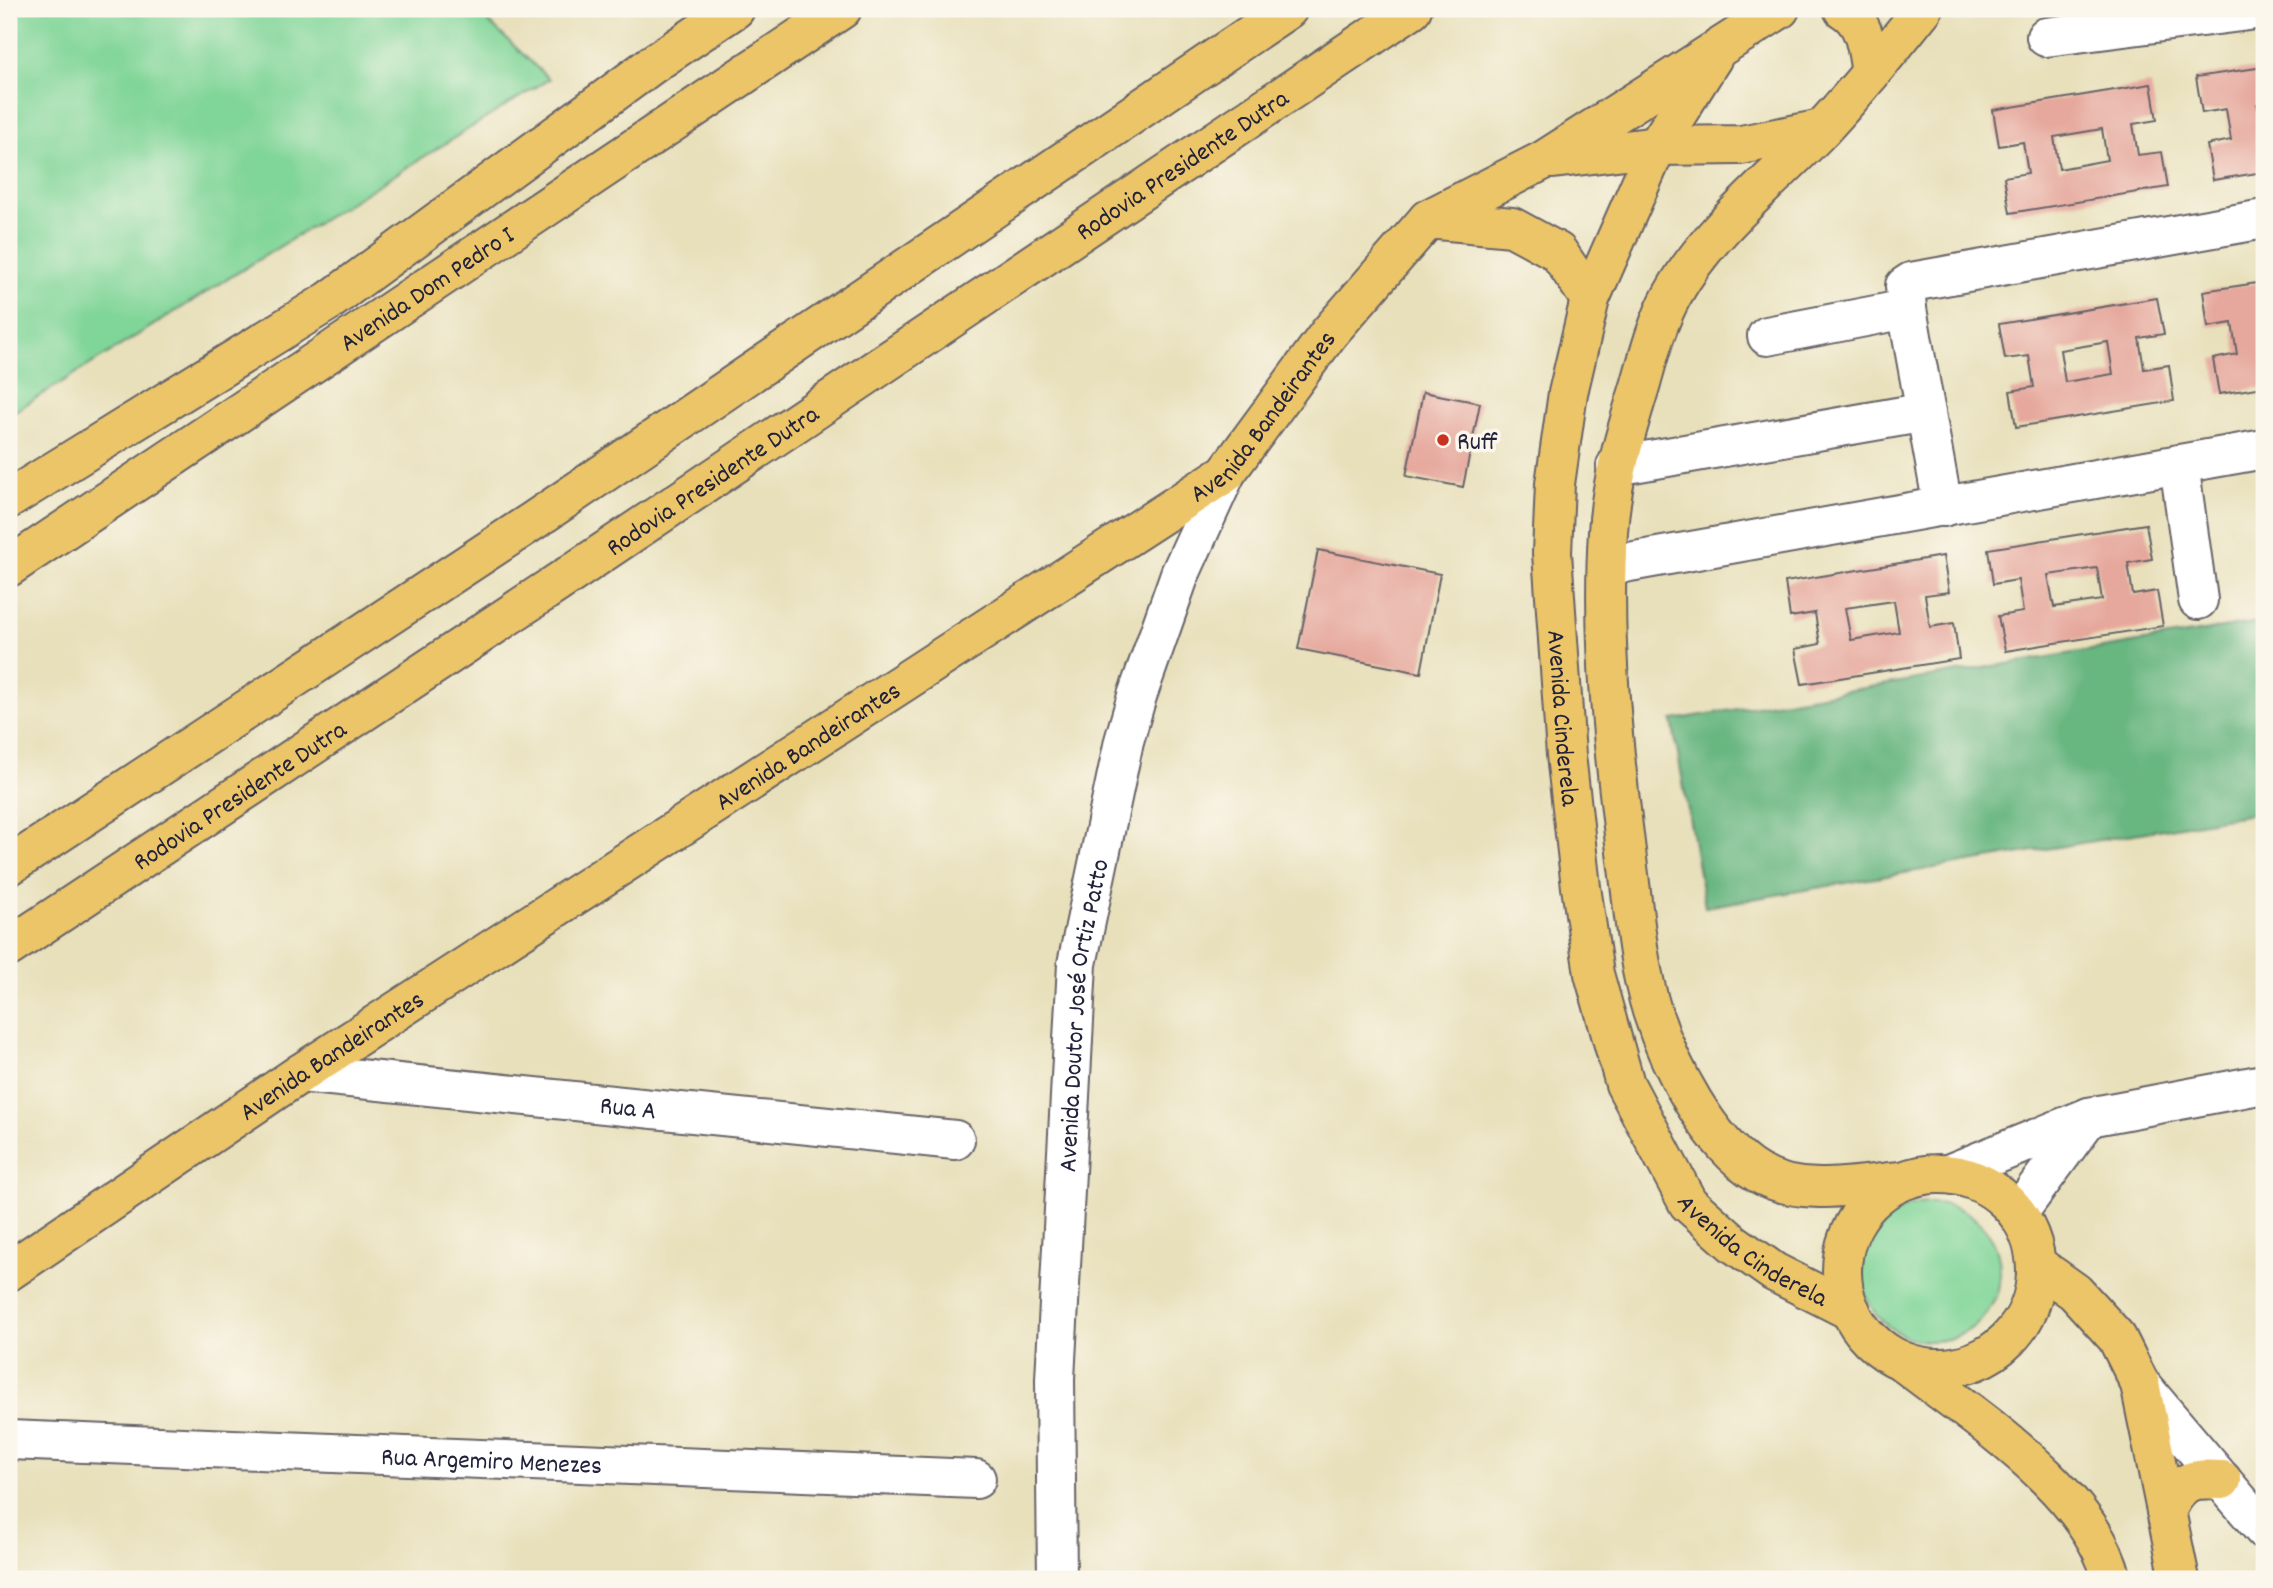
<svg xmlns="http://www.w3.org/2000/svg" width="2273" height="1588" font-family="Dekko,sans-serif">
<rect width="100%" height="100%" fill="#fbf7ec"/>
<filter id="ink" filterUnits="userSpaceOnUse"><feTurbulence type="fractalNoise" baseFrequency=".0143" numOctaves="2"/><feDisplacementMap in="SourceGraphic" scale="14" xChannelSelector="R" yChannelSelector="G"/><feConvolveMatrix kernelMatrix="1 2 1 2 8 2 1 2 1" color-interpolation-filters="sRGB"/></filter>
<filter id="wash" filterUnits="userSpaceOnUse"><feTurbulence type="fractalNoise" baseFrequency=".00686" numOctaves="4" result="noise"/><feDisplacementMap in="SourceGraphic" scale="28" xChannelSelector="R" yChannelSelector="G"/><feGaussianBlur stdDeviation="1.57" result="paint"/><feColorMatrix in="noise" values="0 0 0 0 0 0 0 0 0 0 0 0 0 0 0 0 0 1.4 0 .05"/><feComposite in="paint" operator="in"/></filter>
<g filter="url(#wash)">
<rect width="100%" height="100%" fill="#e8e0bb"/>
<!-- green -->
<g fill="#80d598" stroke="#517c6a" stroke-width="2">
<path d="M9,9H475L549,79L9,415Z"/>
<circle cx="1931" cy="1272" r="69"/>
</g>
<!-- forest -->
<path fill="#68b680" stroke="#456c5e" stroke-width="2" d="M2264,621V812L1705,907L1672,720Z"/>
<g id="blocks">
<!-- building -->
<g fill="#e6a89d" fill-rule="evenodd">
<path d="M2264,67V103L2257,104L2264,135V172L2213,180L2207,145L2231,140L2226,109L2202,113L2196,77Z"/>
<path d="M2151,84L2157,120L2133,124L2138,155L2162,152L2168,187L2010,213L2004,177L2028,173L2023,142L1999,146L1993,110ZM2102,129L2107,160L2059,169L2054,137Z"/>
<path d="M2264,282V387L2219,394L2213,359L2237,354L2232,323L2208,327L2203,291Z"/>
<path d="M2157,298L2164,334L2139,338L2144,369L2169,365L2174,401L2016,427L2010,391L2034,387L2029,356L2005,359L1999,324ZM2108,342L2113,374L2065,382L2060,350Z"/>
<path d="M1423,392L1480,403L1463,487L1406,476Z"/>
<path d="M2264,503V542H2263L2257,504Z"/>
<path d="M2146,524L2152,559L2128,563L2133,595L2157,591L2163,626L2005,651L1998,616L2023,612L2018,580L1993,584L1988,549ZM2097,568L2102,600L2054,607L2048,575Z"/>
<path d="M1318,550L1440,574L1421,673L1298,649Z"/>
<path d="M1943,556L1949,592L1925,595L1930,627L1954,623L1959,659L1802,684L1795,649L1820,644L1815,613L1790,617L1785,582ZM1894,601L1899,632L1851,640L1845,608Z"/>
</g>
</g>
</g>
<g filter="url(#ink)">
<use href="#blocks" fill-opacity="0" stroke="#676468" stroke-width="2"/>
<g fill="none" stroke-linecap="round" stroke-linejoin="round">
<!-- minor casing -->
<g stroke="#676468" stroke-width="42">
<g id="minor">
<path d="M2046,37L2264,9"/>
<path d="M1907,309L1943,507"/>
<path d="M1767,336L1907,309L1905,286L1911,282L2264,219"/>
<path d="M2179,464L2198,600"/>
<path d="M1616,466L1926,412"/>
<path d="M1607,566L2264,449"/>
<path id="s1" d="M301,1073L955,1140"/>
<path d="M1948,1174L2089,1117L2264,1084"/>
<path d="M2018,1213L2089,1117"/>
<path d="M2140,1384L2264,1530"/>
<path id="s2" d="M9,1440L976,1479"/>
<path id="s3" d="M1057,1579L1055,1379L1077,964L1124,741L1137,696L1180,574L1226,473"/>
</g>
</g>
<!-- major casing -->
<g stroke="#676468" stroke-width="42">
<g id="major">
<path d="M1843,9C1866,22 1867,50 1871,73"/>
<path id="s4" d="M1713,57L1657,146L1590,299L1568,393L1555,484L1552,553L1566,755L1581,887L1594,974L1625,1084L1688,1203L1733,1243L1774,1272L1851,1311"/>
<path d="M1553,159L1657,146L1741,145L1822,129"/>
<path d="M1428,219L1512,227L1558,252L1590,299"/>
<path d="M9,499L329,301L653,64L735,9"/>
<path id="s5" d="M9,567L842,9"/>
<circle cx="1939" cy="1271" r="97"/>
<path d="M1901,1181C1854,1185 1801,1198 1758,1173C1709,1144 1669,1065 1652,1011C1638,966 1634,914 1628,867C1614,757 1601,643 1608,532C1611,480 1626,432 1641,383C1649,354 1658,320 1673,294C1708,231 1770,183 1819,132C1856,93 1889,51 1923,9"/>
<path d="M2037,1265L2075,1292L2117,1338L2140,1384L2180,1579"/>
<path id="s6" d="M9,1271L301,1073L1226,473L1329,333L1428,219L1544,160L1780,9"/>
<path d="M1903,1362C1973,1417 2090,1489 2112,1579"/>
<path d="M2166,1511C2182,1480 2188,1478 2222,1480"/>
</g>
</g>
<!-- highway casing -->
<g stroke="#676468" stroke-width="42">
<g id="highway">
<path d="M9,866L533,521L1288,9"/>
<path id="s7" d="M9,947L568,576L1412,9"/>
</g>
</g>
<!-- minor -->
<use href="#minor" stroke="#fff" stroke-width="38"/>
<!-- major -->
<use href="#major" stroke="#edc569" stroke-width="38"/>
<!-- highway -->
<use href="#highway" stroke="#edc569" stroke-width="38"/>
</g>
</g>
<!-- markers -->
<circle fill="#c8321e" stroke="#fbf7ec" stroke-width="2.5" cx="1443" cy="440" r="7"/>
<g text-anchor="middle" stroke-width="7" stroke-linejoin="round" paint-order="stroke">
<!-- street labels -->
<g font-size="26" fill="#22223b" stroke="#fbf7ec">
<text dy="9" stroke="none"><textPath href="#s7" startOffset="1410">Rodovia Presidente Dutra</textPath></text>
<text dy="9" stroke="none"><textPath href="#s5" startOffset="502">Avenida Dom Pedro I</textPath></text>
<text dy="9" stroke="none"><textPath href="#s6" startOffset="1522">Avenida Bandeirantes</textPath></text>
<text dy="9" stroke="none"><textPath href="#s7" startOffset="844">Rodovia Presidente Dutra</textPath></text>
<text dy="9" stroke="none"><textPath href="#s4" startOffset="695">Avenida Cinderela</textPath></text>
<text dy="9" stroke="none"><textPath href="#s6" startOffset="956">Avenida Bandeirantes</textPath></text>
<text dy="9" stroke="none"><textPath href="#s7" startOffset="276">Rodovia Presidente Dutra</textPath></text>
<text dy="9" stroke="none"><textPath href="#s3" startOffset="565">Avenida Doutor José Ortiz Patto</textPath></text>
<text dy="9" stroke="none"><textPath href="#s6" startOffset="388">Avenida Bandeirantes</textPath></text>
<text dy="9" stroke="none"><textPath href="#s1" startOffset="329">Rua A</textPath></text>
<text dy="9" stroke="none"><textPath href="#s4" startOffset="1283">Avenida Cinderela</textPath></text>
<text dy="9" stroke="none"><textPath href="#s2" startOffset="483">Rua Argemiro Menezes</textPath></text>
</g>
<!-- poi labels -->
<g font-size="26" fill="#22223b" stroke="#fbf7ec" text-anchor="start">
<text x="1457" y="449">Ruff</text>
</g>
</g>
<!-- margin -->
<rect width="2273" height="1588" fill="none" stroke="#fbf7ec" stroke-width="35"/>
</svg>
